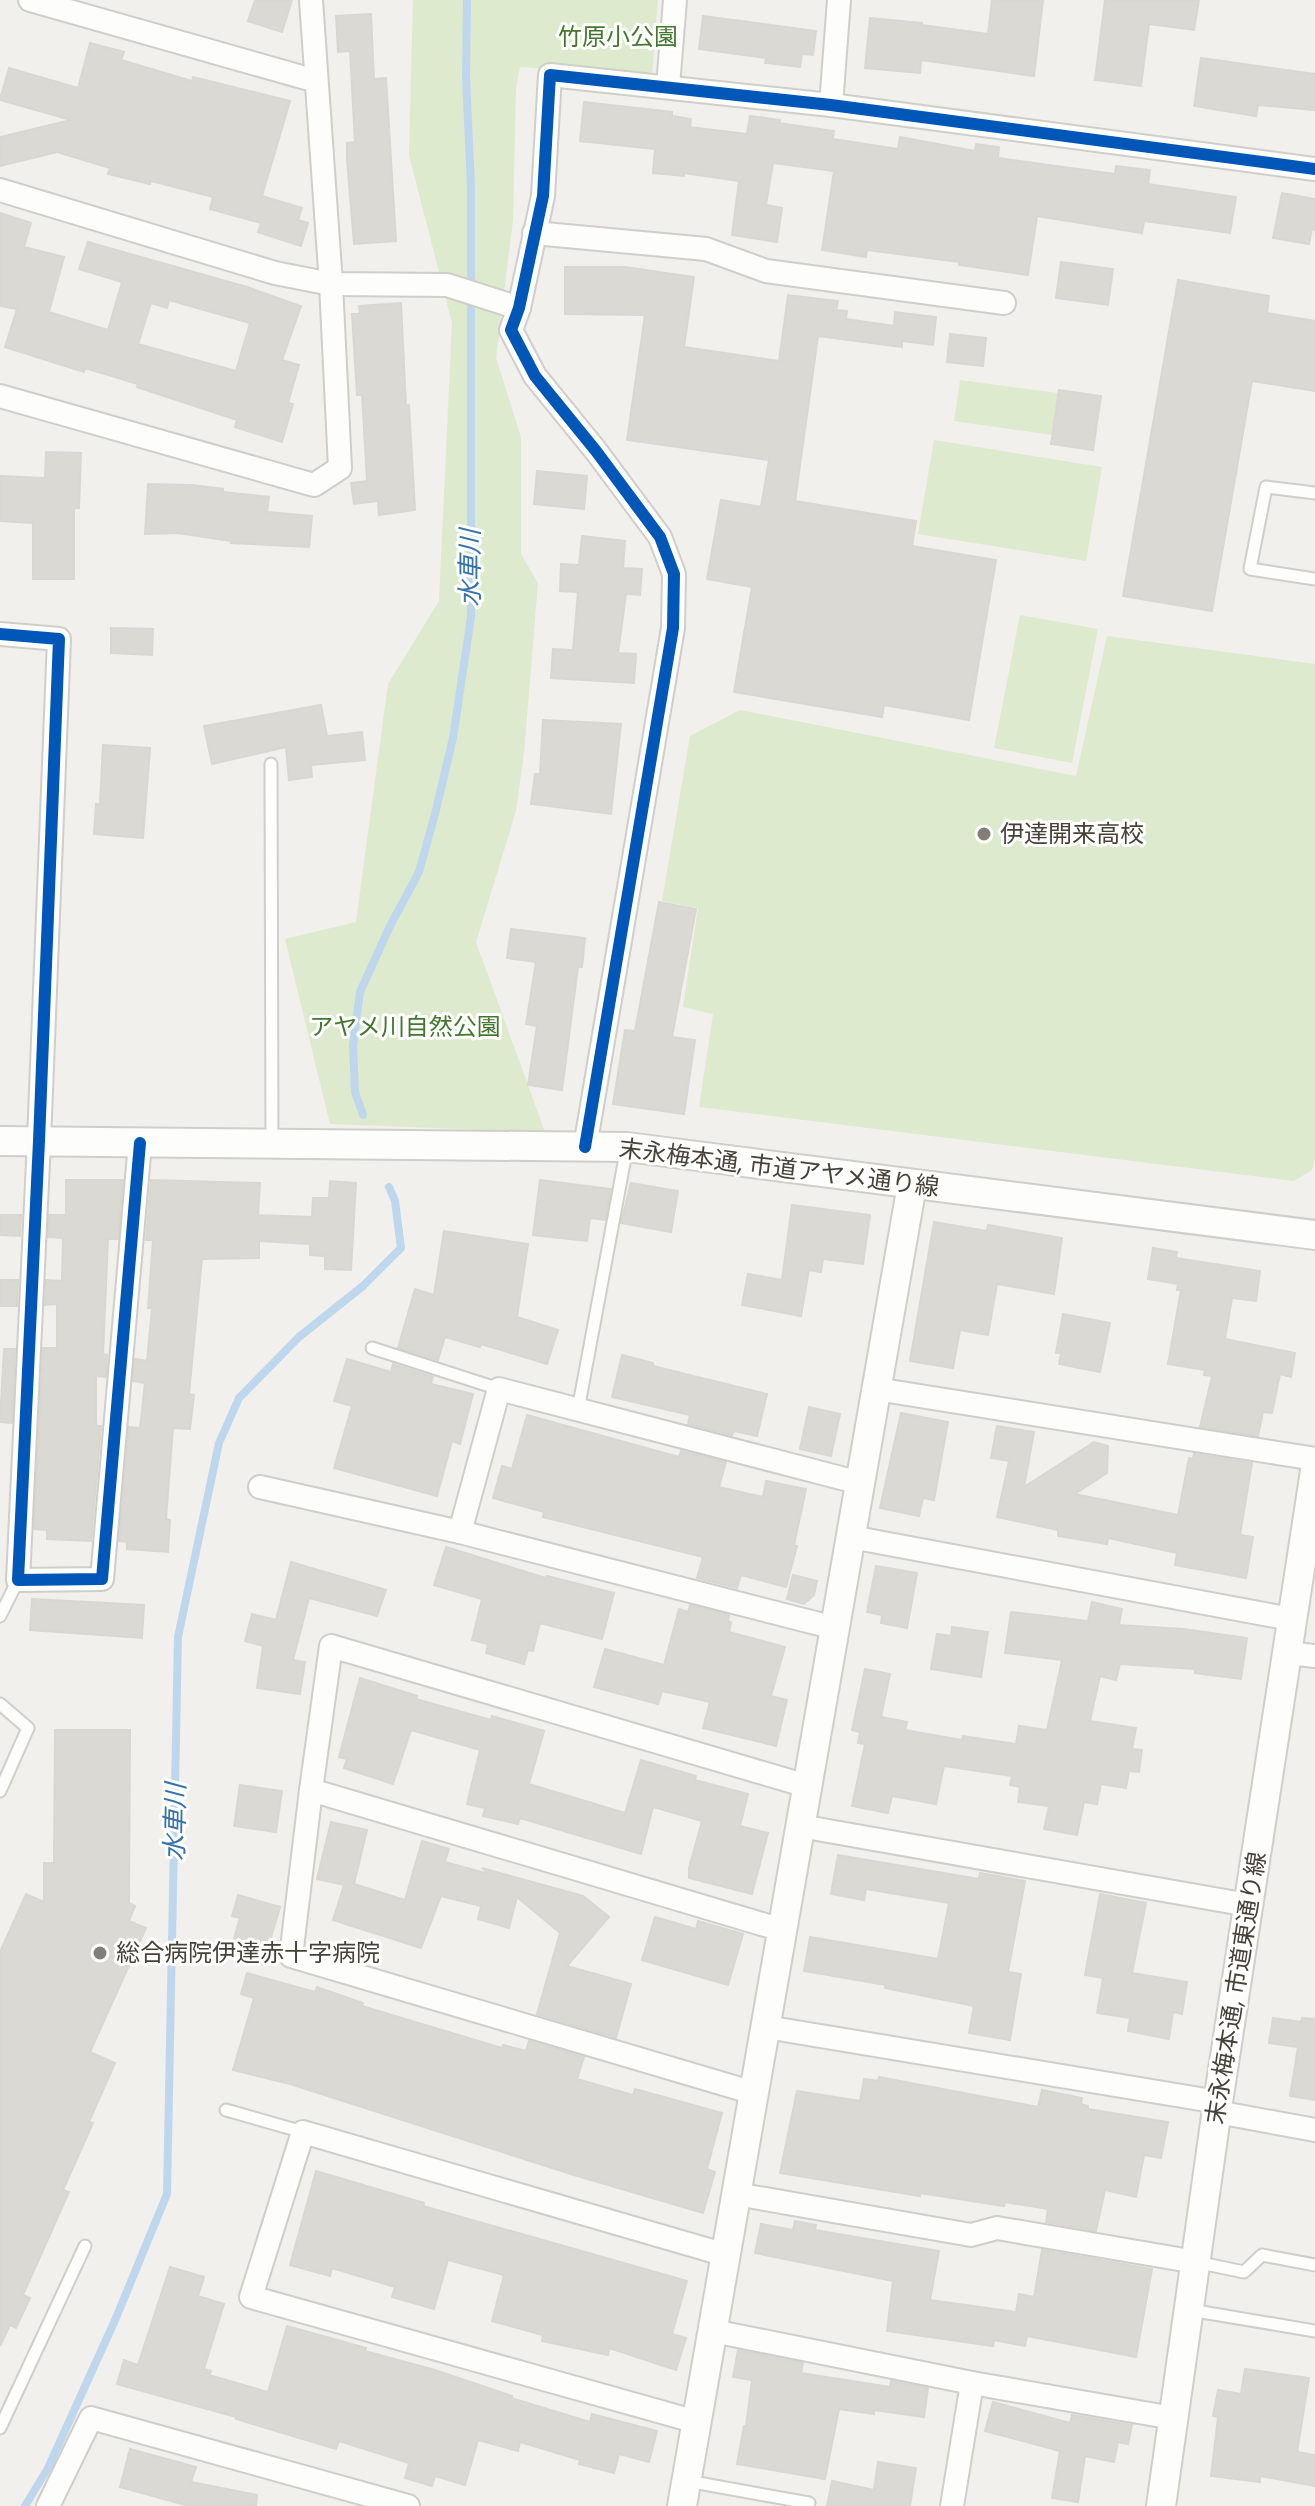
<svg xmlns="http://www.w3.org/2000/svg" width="1315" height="2506" font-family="Poppins,'Noto Sans JP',sans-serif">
<rect width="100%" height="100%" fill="#f1f0ec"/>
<!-- green -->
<g fill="#ddeacd">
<path d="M413,0H658L652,76L520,67L516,88L513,220L496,358L521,437V554L538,583L524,753L516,811L476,942L545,1132L330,1124L285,939L356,922L388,684L439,601L452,323L409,155Z"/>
<path d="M960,380L1058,393L1052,435L954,421Z"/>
<path d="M934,440L1102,467L1086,561L918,534Z"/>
<path d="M1020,615L1098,629L1072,763L994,748Z"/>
<path d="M1107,636L1315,664V1157L1312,1170L1294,1181L699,1107L713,1014L683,1007L698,908L662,901L690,736L740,710L1076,776Z"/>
</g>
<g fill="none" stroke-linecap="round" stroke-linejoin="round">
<!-- stream -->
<g stroke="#bfd7ed" stroke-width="8">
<path d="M363,1115L355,1092L353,1045L360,992L390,926L419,872L435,814L453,738L471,617V187L466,77L467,0"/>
<path d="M25,2506L48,2468L116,2318L167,2194L178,1637L219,1443L239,1398L299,1337L363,1286L401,1248L395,1201L389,1187"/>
</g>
</g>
<!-- building -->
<g fill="#dbd9d4" stroke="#d9d7d2" stroke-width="2" fill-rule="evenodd">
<path d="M255,0H292L282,32L248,21Z"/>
<path d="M992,0H1043L1034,76L921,60L920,73L865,68L870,18L922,23V25L988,34Z"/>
<path d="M1105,0H1199L1194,30L1149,24L1141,86L1095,80Z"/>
<path d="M371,14L374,79L386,78L396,241L354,244L347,160V143L355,142L350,51L338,52L336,16Z"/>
<path d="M703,16L816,31L813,55L802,54L800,67L765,63L766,58L699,49Z"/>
<path d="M90,43L124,52L121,60L192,81L193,77L290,101L262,196L302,208L298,220L308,223L301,246L258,232L261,223L210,209L213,197L151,181L150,184L108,174L110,168L57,152L0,166V137L71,120L0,100L9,68L78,88Z"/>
<path d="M1201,58L1315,74V110L1258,105L1256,116L1194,106Z"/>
<path d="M584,102L672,112V116L691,119L690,127L747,134L750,116L780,120L779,123L834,131L833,139L898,149L900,137L975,151L976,144L999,147L998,158L1115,174L1116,166L1150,170L1148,184L1236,197L1230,233L1144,221L1142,233L1037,216L1028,275L959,265V262L867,250L866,257L822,250L834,171L773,163L766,205L782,208L777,242L732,235L739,181L684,173V176L653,173L655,149L580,141Z"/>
<path d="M1282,193L1315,199V230L1312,229L1309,244L1273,238Z"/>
<path d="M0,213L31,223L24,247L64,257L49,312L108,330L122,282L79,269L88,242L247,287L301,306L282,360L299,365L288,403L293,404L282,442L235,427L237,420L137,387L138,384L85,368L84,372L5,347L17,309L0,306ZM169,300L250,323L236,371L138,344L151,303L167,308Z"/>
<path d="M1061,262L1113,269L1108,305L1056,298Z"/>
<path d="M565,267H625L694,277L684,347L779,361L788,295L838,301L836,310L847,311L846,319L894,326L895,312L936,317L933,345L902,341V347L818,336L795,501L916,521L912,546L996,560L969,720L884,705L882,717L734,692L752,587L707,579L721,500L761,507L769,460L627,440L645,315L565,314Z"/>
<path d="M1178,280L1269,296L1267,313L1315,321V391L1252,381L1212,611L1123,596Z"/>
<path d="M401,303L406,406L409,405L415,510L379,515L378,501L354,504L351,483L367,481L362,395H357L352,314H360L359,306Z"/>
<path d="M950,334L986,338L983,366L947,362Z"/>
<path d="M1059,390L1101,396L1093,450L1051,444Z"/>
<path d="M46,452L81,453L79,508H74V579H33V523L0,521V476L45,478Z"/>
<path d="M537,471L587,476L584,509L534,504Z"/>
<path d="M148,484L192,485L223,489V492L269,497L267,512L312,516L309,547L231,543L232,541L177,533L145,534Z"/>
<path d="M582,536L625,541L623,568L642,569L640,595L626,594L618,653L636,654L634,683L551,678L553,649L573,650L578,592L560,591L561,564L579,565Z"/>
<path d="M111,628L153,629L152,655L111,653Z"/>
<path d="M321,705L327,736L362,732L365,760L311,765L312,777L289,780L286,747L212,764L204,726Z"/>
<path d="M543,720L621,724L611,814L531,804L535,774H540Z"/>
<path d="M103,745L150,748L143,838L94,834L96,804H100Z"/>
<path d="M659,902L696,909L672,1037L695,1040L684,1114L613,1104L625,1030L635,1031Z"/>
<path d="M511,929L585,938L582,967H578L562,1090L528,1085L537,1026L526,1024L536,962L507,958Z"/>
<path d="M66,1180H123L118,1239H108L103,1354L107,1355L106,1377L96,1376V1426H101L91,1541L47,1539V1530L34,1529L43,1348H57V1304L45,1305L46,1280L62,1281L63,1238L48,1237L49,1215H66Z"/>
<path d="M151,1180L260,1183L258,1215L312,1217L313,1198H329L330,1181L356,1183L351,1270L325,1269V1256L310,1255V1244L259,1241V1258L202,1259L189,1394L194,1395L190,1429L173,1428L166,1519L170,1520L168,1552L127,1549V1542L119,1541L129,1427L140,1428L145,1383L133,1381L135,1359L147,1361L152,1308H148L153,1240H146Z"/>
<path d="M540,1180L611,1189L605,1220L590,1218L587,1241L533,1235Z"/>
<path d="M631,1183L678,1191L671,1232L621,1223Z"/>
<path d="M792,1205L870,1215L863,1264L823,1259L821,1272L809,1270L801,1316L742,1305L748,1274L782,1280Z"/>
<path d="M0,1215H21L20,1236L0,1235Z"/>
<path d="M934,1222L987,1231L988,1225L1062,1238L1054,1294L997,1284L988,1335L960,1330L953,1368L910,1361Z"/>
<path d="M444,1231L528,1244L517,1317L558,1330L547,1364L481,1344L480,1347L445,1337L438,1360L398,1348L415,1289L434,1295Z"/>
<path d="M1153,1248L1177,1252L1176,1258L1260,1271L1256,1301L1232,1298L1225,1339L1295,1353L1291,1377L1280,1374L1272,1413L1263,1412L1258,1436L1200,1427L1212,1376L1204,1375L1205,1370L1168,1364L1181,1290H1177L1178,1284L1148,1279Z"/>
<path d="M0,1280H18L17,1306H0Z"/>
<path d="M1063,1314L1110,1323L1100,1372L1059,1364L1061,1353H1056Z"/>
<path d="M4,1349H15L12,1423L0,1422Z"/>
<path d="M622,1355L653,1363V1366L767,1394L757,1436L734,1431L732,1435L688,1424L690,1415L612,1397Z"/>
<path d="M347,1359L391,1372L393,1364L433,1377L431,1384L473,1394L460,1444L452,1441L437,1496L334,1468L352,1406L334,1401Z"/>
<path d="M809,1407L840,1414L831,1456L800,1449Z"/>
<path d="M901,1413L948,1422L934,1500L923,1498L919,1516L880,1508Z"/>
<path d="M527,1415L679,1457L681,1451L726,1462L719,1487L763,1497L766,1481L806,1489L794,1545L797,1546L786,1587L741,1575L737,1588L697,1578L703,1557L543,1517L544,1512L493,1498L502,1466L512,1469Z"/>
<path d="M997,1426L1034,1432L1024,1487L1094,1442L1108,1446L1107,1473L1075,1494L1178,1515L1189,1458L1193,1459L1194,1454L1252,1463L1240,1535L1253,1537L1246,1578L1175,1565L1177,1553L1108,1538L1107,1544L1058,1536V1530L997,1517L1009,1461L991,1458Z"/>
<path d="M446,1547L546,1578L547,1576L614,1593L602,1639L540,1623L533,1651L528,1650L524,1664L486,1653L488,1644L472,1640L482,1599L434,1585Z"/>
<path d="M291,1562L386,1590L377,1616L309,1598L293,1660L305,1662L300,1694L257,1688L263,1646L245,1641L252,1614L276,1620Z"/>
<path d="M876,1566L917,1573L907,1628L881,1623L882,1615L867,1612Z"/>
<path d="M793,1575L817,1581L814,1595L804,1604L787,1599Z"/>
<path d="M32,1599L144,1605L142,1638L30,1630Z"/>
<path d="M1092,1602L1122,1609L1119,1625L1184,1629L1247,1638L1241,1679L1195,1673V1669L1120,1664L1116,1680L1100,1676L1090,1721L1136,1728L1132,1749L1142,1750L1139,1772L1129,1771L1126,1788L1101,1784L1097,1804L1084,1802L1077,1835L1044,1829L1049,1806L1018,1802L1020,1787L1010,1785L1012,1776L944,1766L936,1804L892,1796L888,1813L852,1806L865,1744L858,1743L860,1732L852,1730L865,1669L890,1674L881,1717L907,1722L905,1730L962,1740L963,1736L1016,1744L1019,1726L1047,1730L1062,1660L1005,1653L1011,1612L1088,1621Z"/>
<path d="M690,1605L729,1615L728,1622H731L729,1632L785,1647L771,1696L787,1700L776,1746L703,1728L710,1702L662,1691L658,1704L594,1687L605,1649L664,1665L679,1609L688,1612Z"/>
<path d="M952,1627L988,1632L981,1677L931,1669L937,1634L951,1636Z"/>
<path d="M360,1678L417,1696L416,1699L491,1720L492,1716L544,1731L529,1784L625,1813L641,1760L696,1776L695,1780L748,1794L740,1826L768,1833L752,1894L689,1878V1868L702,1821L653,1807L641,1854L520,1818L518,1824L483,1816L485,1808L467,1804L480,1750L411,1730L393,1784L344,1768L347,1759L339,1757Z"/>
<path d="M55,1730H130L129,1903L135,1906L129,1921L146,1928L90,2052L115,2063L89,2122L93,2123L63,2190L69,2192L23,2295L30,2298L16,2328L10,2325L0,2346V1952L26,1894L44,1902V1863H54Z"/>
<path d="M240,1785L282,1791L276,1832L234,1826Z"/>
<path d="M331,1822L367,1830L354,1884L405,1900L422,1841L449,1849L445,1862L489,1874L482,1868L583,1896L609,1917L567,1966L631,1984L616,2038L537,2014L560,1933L517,1897L509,1928L478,1919L481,1906L441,1896L421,1948L333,1920L344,1885L317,1879Z"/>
<path d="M838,1855L979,1879L980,1873L1025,1881L1008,1972L1021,1974L1010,2040L969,2033L974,2006L885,1988L886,1985L804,1971L810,1937L938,1959L949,1903L866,1889L864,1900L831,1894Z"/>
<path d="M1100,1894L1146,1903L1132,1973L1187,1982L1182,2014L1173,2012L1169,2039L1128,2031L1130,2018L1097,2013L1103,1978L1085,1975Z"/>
<path d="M238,1895L280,1907L263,1965L229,1955L240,1918L232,1916Z"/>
<path d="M655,1917L696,1929L698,1921L743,1934L728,1985L642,1960Z"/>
<path d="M247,1973L315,1992L317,1987L363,2003L362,2006L502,2048L503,2045L526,2051L529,2041L584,2057L577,2079L633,2095L635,2089L722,2113L707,2169L715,2172L703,2213L574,2175L290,2084L233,2070L254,1998L241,1994Z"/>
<path d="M1273,2018L1301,2022L1302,2018L1315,2019V2100L1290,2096L1298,2047L1269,2043Z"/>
<path d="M879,2077L1038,2107L1042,2090L1082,2098L1081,2104L1088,2106V2109L1168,2122L1161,2158L1144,2155L1136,2197L1105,2190L1096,2231L1046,2222L1048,2209L1005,2202L1004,2206L920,2193V2196L780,2173L797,2091L860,2101L864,2079L878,2081Z"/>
<path d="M316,2171L424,2203L423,2206L687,2281L672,2334L686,2338L676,2370L609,2348L608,2355L542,2341L543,2335L492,2321L504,2275L448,2260L434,2309L392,2297L395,2287L332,2268L330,2276L290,2265Z"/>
<path d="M795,2221L816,2225L815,2230L939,2251L930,2300L1016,2312L1019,2294L1034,2297L1042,2250L1152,2269L1136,2357L1027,2336L1025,2346L994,2340L993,2346L887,2331L893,2281L755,2253L761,2224L793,2230Z"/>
<path d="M170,2267L204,2277L198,2296L224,2304L204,2369L211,2371L209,2375L268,2392L287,2326L366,2348L365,2351L435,2370L512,2396L511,2398L590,2422L592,2414L657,2431L649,2462L619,2454L614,2473L579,2464L580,2460L520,2442L518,2451L478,2440L465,2485L435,2476L432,2486L405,2478L409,2463L339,2441L336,2449L236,2419V2417L117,2384L124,2360L138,2365Z"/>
<path d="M738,2350L803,2363L801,2373L890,2387L891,2381L928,2388L924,2417L874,2410V2414L839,2409L825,2479L737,2464L744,2426H746L752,2380L733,2377Z"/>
<path d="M1245,2369L1309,2378L1297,2452L1315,2455V2486L1260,2476V2482L1211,2476L1218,2417L1213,2416L1218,2390L1241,2394Z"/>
<path d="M993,2402L1070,2423L1072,2415L1132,2425L1128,2444L1118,2442L1114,2462L1085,2456L1078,2502L1052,2498L1060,2451L985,2431Z"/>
<path d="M130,2449L196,2467L191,2482L257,2495L256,2506H189L120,2487Z"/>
<path d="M878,2462L916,2468L910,2506H827L832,2481L874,2490Z"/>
</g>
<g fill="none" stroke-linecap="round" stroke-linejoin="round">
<!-- service casing -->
<g stroke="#cfcec9" stroke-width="15">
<g id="service">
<path d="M1315,493L1266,487L1250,569L1315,579"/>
<path d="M271,764L272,1144"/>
<path d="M372,1348L499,1389"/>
<path d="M578,1410L627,1147"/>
<path d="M0,1616L18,1580"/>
<path d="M0,1704L28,1728L0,1791"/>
<path d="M226,2110L303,2132"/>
<path d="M1196,2262L1244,2272L1262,2255L1315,2265"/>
<path d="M1190,2310L1315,2331"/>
<path d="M0,2428L85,2246"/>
<path d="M687,2481L809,2503"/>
</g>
</g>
<!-- minor casing -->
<g stroke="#cfcec9" stroke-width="26">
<g id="minor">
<path d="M30,0L316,81"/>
<path d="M668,86L675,0"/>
<path d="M831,105L839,0"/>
<path d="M0,190L275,273L331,284L447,285L519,308"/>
<path d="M534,233L706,249L766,271L1004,303"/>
<path d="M0,396L314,485L340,468L331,284L311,0"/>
<path d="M0,634L59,639L39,1141L18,1580L102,1579L140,1143"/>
<path d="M585,1147L673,628L674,574L660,537L596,451L535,376L511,330L519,308L543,196L550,75L831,105L1315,169"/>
<path d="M876,1389L1315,1459"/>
<path d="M260,1487L460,1532L835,1628"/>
<path d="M460,1532L499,1389L860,1483"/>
<path d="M851,1537L1291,1619"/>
<path d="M1289,1653L1315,1656"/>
<path d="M311,1790L291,1956L754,2093"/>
<path d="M800,1826L1248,1905"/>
<path d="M782,1930L311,1790L331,1646L807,1786"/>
<path d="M766,2027L1218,2102"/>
<path d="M1217,2112L1315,2130"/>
<path d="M736,2194L971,2235L997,2228L1196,2262"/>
<path d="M713,2331L972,2383L1173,2418"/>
<path d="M697,2422L251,2297L303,2132L726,2255"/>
<path d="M48,2506L91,2418L408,2506"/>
<path d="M952,2506L972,2383"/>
</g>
</g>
<!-- tertiary casing -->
<g stroke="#cfcec9" stroke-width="32">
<g id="tertiary">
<path d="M0,1141L627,1147L1315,1235"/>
<path d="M682,2506L912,1185"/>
<path d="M1161,2506L1218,2102L1315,1471"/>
</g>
</g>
<!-- service -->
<use href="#service" stroke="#fdfdfc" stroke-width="11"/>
<!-- minor -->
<use href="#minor" stroke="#fdfdfc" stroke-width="22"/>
<!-- tertiary -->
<use href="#tertiary" stroke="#fdfdfc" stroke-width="28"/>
<!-- cycleway casing -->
<g stroke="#fff" stroke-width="17">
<g id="cycleway">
<path d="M0,634L59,639L39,1141L18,1580L102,1579L140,1143"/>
<path d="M585,1147L673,628L674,574L660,537L596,451L535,376L511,330L519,308L543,196L550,75L831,105L1315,169"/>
</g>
</g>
<!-- cycleway -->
<use href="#cycleway" stroke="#0057b8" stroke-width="12"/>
</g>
<!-- markers -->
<g fill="#827f77" stroke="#fff" stroke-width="3">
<circle cx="984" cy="834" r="8"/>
<circle cx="100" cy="1953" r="8"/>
</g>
<g text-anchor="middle" stroke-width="6" stroke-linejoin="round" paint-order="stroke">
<!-- park labels -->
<g font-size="24" fill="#44772e" stroke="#fff">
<text x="618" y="45">竹原小公園</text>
<text x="405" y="1035">アヤメ川自然公園</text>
</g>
<!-- poi labels -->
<g font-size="24" fill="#474238" stroke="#fff" text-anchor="start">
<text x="1000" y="842">伊達開来高校</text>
<text x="116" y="1961">総合病院伊達赤十字病院</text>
</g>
<!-- street labels -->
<g font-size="24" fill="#474238" stroke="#fff">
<text transform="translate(779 1168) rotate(7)" y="8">末永梅本通, 市道アヤメ通り線</text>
<text transform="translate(1236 1988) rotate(-81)" y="8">末永梅本通, 市道東通り線</text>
</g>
<!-- water labels -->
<g font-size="26" font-style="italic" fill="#3673ae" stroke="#fff">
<text transform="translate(470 568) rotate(-90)" y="9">水車川</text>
<text transform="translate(175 1822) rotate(-89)" y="9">水車川</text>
</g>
</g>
</svg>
